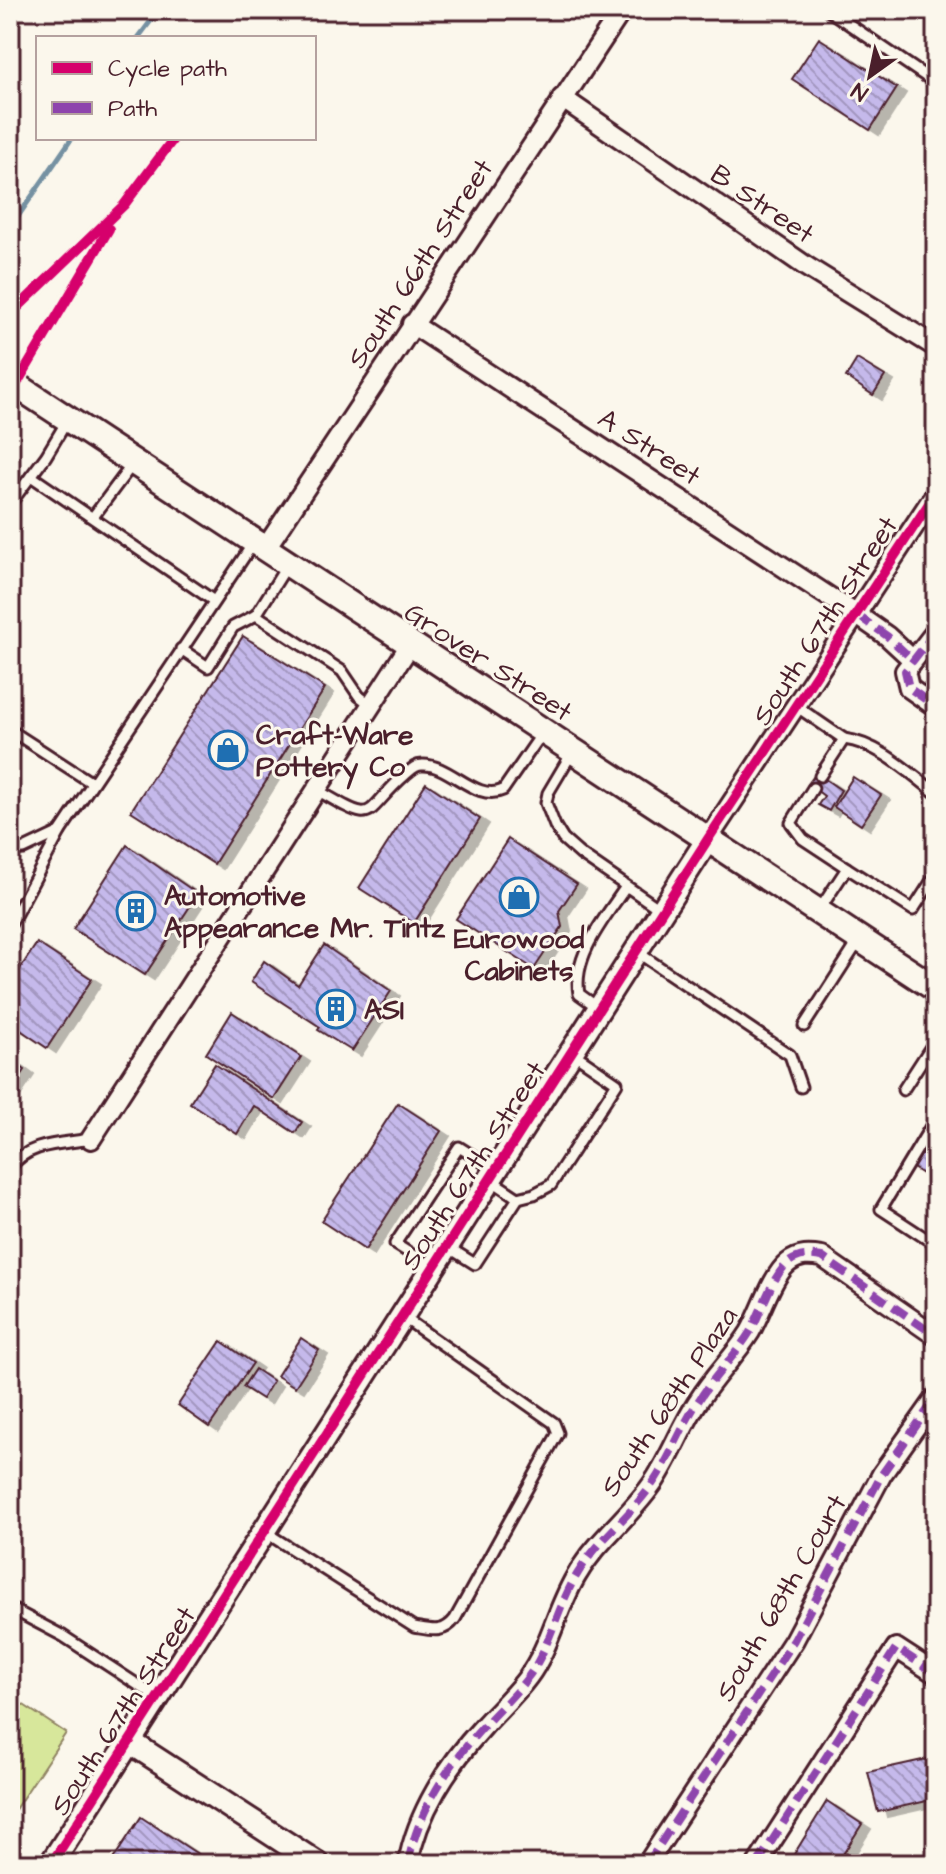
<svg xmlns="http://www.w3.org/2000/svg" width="946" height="1874" font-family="'Architects Daughter',sans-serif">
<defs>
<pattern id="building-back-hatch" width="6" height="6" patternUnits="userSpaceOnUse" patternTransform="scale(2)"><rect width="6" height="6" fill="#c5b9eb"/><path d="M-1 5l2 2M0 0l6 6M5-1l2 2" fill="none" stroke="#a296bf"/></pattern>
<filter id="shadow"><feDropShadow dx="9" dy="5" stdDeviation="0" flood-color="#0004"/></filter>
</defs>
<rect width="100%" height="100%" fill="#fbf7ec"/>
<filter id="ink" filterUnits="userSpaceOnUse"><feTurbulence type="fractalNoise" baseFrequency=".0125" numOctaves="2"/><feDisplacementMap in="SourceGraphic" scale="16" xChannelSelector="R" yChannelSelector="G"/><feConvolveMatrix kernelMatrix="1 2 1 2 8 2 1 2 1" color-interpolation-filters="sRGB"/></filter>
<g filter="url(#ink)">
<!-- green -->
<path fill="#d7e79b" stroke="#908363" stroke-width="2" d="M10,1696L66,1733L10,1817Z"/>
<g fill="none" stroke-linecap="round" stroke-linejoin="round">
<!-- stream -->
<g stroke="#7591a2" stroke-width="5">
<path d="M138,38L159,10"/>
<path d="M10,228L72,138"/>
</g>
</g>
<!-- building -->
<g fill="url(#building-back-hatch)" stroke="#4a1f2b" stroke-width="2" filter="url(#shadow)">
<path d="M819,38L897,88L870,130L792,79Z"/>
<path d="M857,359L885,376L873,395L846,377Z"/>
<path d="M243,636L325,688L214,864L131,811Z"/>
<path d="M816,773L841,790L829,811L818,805L824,796L808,784Z"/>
<path d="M853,777L881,795L861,825L834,807Z"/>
<path d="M426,783L480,819L414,923L359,888Z"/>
<path d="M508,839L577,884L559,911L562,927L534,969L456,919Z"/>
<path d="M127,845L198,894L145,975L73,929Z"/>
<path d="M37,943L92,979L47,1048L10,1023V984Z"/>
<path d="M324,945L391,991L352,1051L318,1030L320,1027L251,982L264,961L298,985Z"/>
<path d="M232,1012L301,1057L274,1099L206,1054Z"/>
<path d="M10,1059L25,1070L10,1093Z"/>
<path d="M215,1064L302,1122L295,1133L254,1106L237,1134L190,1103Z"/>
<path d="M398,1103L441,1131L365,1250L321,1221Z"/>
<path d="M936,1131V1183L913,1168Z"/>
<path d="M301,1338L319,1350L295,1387L277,1376Z"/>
<path d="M221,1341L253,1363L209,1427L178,1405Z"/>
<path d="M255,1369L273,1381L262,1399L243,1387Z"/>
<path d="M936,1757V1799L878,1812L868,1772Z"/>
<path d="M827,1801L862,1824L837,1864H788Z"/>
<path d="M141,1817L213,1864H110Z"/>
</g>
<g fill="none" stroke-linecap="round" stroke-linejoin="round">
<!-- service casing -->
<g stroke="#4a1f2b" stroke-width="15">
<g id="service">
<path d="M828,10L931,80"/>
<path d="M31,476L214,601"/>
<path d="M10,504L46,456L67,421"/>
<path d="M93,517L134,462"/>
<path d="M288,564L256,615L342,671L359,696L371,705"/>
<path d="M181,649L208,667L233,627L256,615"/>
<path d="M796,706L844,739L820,776"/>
<path d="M10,730L92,783"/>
<path d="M844,739C878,743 910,773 936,793"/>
<path d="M573,751L548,793L546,803L555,826L563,839L580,854L661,910"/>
<path d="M813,788L791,823L803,839L847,868L820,909"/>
<path d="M317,790C381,827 359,815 406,774C411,770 415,765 422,765C449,763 476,803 503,790L543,732"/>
<path d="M10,850L24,849L60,832L254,542"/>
<path d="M847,868L913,910L936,874"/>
<path d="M10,925L60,832"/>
<path d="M637,952L790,1055L801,1087"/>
<path d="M600,1009L579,994C572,956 605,918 625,888"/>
<path d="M804,1026L860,939"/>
<path d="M903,1090L936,1039"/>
<path d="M936,1118L881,1209L936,1245"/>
<path d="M10,1168C28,1142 62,1144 91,1139"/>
<path d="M518,1198L534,1194L551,1185L617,1083L573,1053"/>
<path d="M448,1247L475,1264L518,1198L491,1180"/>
<path d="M432,1267L395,1244L459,1147L494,1169"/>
<path d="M265,1532L414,1627C432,1630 443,1634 455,1619L558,1433L554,1423L403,1317"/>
<path d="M936,1573L934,1577L936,1588"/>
<path d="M10,1608L63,1636L158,1698"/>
</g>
</g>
<!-- minor casing -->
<g stroke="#4a1f2b" stroke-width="24">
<g id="minor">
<path d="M562,98L807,267L936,347"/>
<path d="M412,324L857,615L887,636L913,660"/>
<path d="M265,549L622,10"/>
<path d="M936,631L905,671L909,688L936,707"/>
<path d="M708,839L936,493"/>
<path d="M91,1139L410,645"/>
<path d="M408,1864C417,1813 448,1765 483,1727C498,1710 514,1696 528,1677C551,1646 557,1606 578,1573C599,1538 633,1514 655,1480C672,1454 682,1425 699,1400C714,1376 735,1356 750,1332C761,1313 772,1276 788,1263C799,1254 810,1255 822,1257L936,1336"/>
<path d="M647,1864L794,1640L882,1474L936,1398"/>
<path d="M757,1864L896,1648L936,1674"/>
</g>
</g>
<!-- tertiary casing -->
<g stroke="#4a1f2b" stroke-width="28">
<g id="tertiary">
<path d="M130,1742L318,1864"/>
<path d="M51,1864L708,839"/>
</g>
</g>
<!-- secondary casing -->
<g stroke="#4a1f2b" stroke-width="30">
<path id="secondary" d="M10,381L936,989"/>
</g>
<!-- service -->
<use href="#service" stroke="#fbf7ec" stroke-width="9"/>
<!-- minor -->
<use href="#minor" stroke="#fbf7ec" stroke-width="18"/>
<!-- tertiary -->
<use href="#tertiary" stroke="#fbf7ec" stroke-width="22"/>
<!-- secondary -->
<use href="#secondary" stroke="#fbf7ec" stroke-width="24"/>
<!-- quiet -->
<g stroke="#8e44ad" stroke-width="8" stroke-dasharray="16 8" stroke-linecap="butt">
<path d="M857,615L887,636L913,660"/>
<path d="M936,631L905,671L909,688L936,707"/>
<path d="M408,1864C417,1813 448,1765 483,1727C498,1710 514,1696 528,1677C551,1646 557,1606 578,1573C599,1538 633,1514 655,1480C672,1454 682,1425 699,1400C714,1376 735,1356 750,1332C761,1313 772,1276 788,1263C799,1254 810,1255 822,1257L936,1336"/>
<path d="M647,1864L794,1640L882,1474L936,1398"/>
<path d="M757,1864L896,1648L936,1674"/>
</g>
<!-- cycleway casing -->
<g stroke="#fbf7ec" stroke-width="15">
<g id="cycleway">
<path d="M10,315L124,205L174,138"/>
<path d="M16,385L109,229"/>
<path d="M51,1864L708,839L936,493"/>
</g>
</g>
<!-- cycleway -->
<use href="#cycleway" stroke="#d6006c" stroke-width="10"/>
</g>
</g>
<!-- icons -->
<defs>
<g id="shop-ring" transform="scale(2)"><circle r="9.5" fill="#fbf7ec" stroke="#1f6fb2" stroke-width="1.5"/><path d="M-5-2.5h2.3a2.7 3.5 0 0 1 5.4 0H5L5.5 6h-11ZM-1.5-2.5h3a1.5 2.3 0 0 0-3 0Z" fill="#1f6fb2"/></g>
<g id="building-ring" transform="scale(2)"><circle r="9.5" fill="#fbf7ec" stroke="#1f6fb2" stroke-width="1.5"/><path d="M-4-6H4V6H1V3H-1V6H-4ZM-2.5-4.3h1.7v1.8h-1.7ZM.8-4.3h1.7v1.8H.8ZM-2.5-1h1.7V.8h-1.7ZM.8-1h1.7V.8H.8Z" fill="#1f6fb2"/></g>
</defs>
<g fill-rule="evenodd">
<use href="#shop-ring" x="228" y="750"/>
<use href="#shop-ring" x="519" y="897"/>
<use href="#building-ring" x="136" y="911"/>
<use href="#building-ring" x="336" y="1009"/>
</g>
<g text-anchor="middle" stroke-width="6" stroke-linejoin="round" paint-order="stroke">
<!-- street labels -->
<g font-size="28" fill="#4a1f2b" stroke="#fbf7ec">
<text transform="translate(763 203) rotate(34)" y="10">B Street</text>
<text transform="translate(419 263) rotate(-57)" y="10">South 66th Street</text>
<text transform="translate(650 446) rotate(33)" y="10">A Street</text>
<text transform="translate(824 620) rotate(-57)" y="10">South 67th Street</text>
<text transform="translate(489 661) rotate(33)" y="10">Grover Street</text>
<text transform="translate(472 1165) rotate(-57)" y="10">South 67th Street</text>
<text transform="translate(668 1401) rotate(-56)" y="10">South 68th Plaza</text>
<text transform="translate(780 1597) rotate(-60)" y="10">South 68th Court</text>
<text transform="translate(122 1710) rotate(-57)" y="10">South 67th Street</text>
</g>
<!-- poi labels -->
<g font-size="28" font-weight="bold" fill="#4a1f2b" stroke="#fbf7ec" text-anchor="start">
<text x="256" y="744">Craft-Ware<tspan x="256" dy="32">Pottery Co</tspan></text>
<text x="164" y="905">Automotive<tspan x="164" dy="32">Appearance Mr. Tintz</tspan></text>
<text x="519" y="948" text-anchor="middle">Eurowood<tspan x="519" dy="32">Cabinets</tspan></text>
<text x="364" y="1019">ASI</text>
</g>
</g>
<!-- margin -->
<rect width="946" height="1874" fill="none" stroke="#fbf7ec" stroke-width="40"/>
<rect x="20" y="20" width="906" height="1834" fill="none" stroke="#4a1f2b" stroke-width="3" filter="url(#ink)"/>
<!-- legend -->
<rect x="36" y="36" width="280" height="104" fill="#fbf7ec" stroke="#b4a19f" stroke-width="2"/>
<rect x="52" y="62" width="40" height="12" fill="#d6006c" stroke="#b4a19f" stroke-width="2"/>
<text x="108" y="76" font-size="24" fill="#4a1f2b">Cycle path</text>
<rect x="52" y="102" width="40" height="12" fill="#8e44ad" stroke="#b4a19f" stroke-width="2"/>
<text x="108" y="116" font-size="24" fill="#4a1f2b">Path</text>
<!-- north arrow -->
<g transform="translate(870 76) rotate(213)" stroke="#fbf7ec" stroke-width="6" paint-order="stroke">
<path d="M0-6L14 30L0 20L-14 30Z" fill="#4a1f2b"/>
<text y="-12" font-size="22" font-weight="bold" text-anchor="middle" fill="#4a1f2b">N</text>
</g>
</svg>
